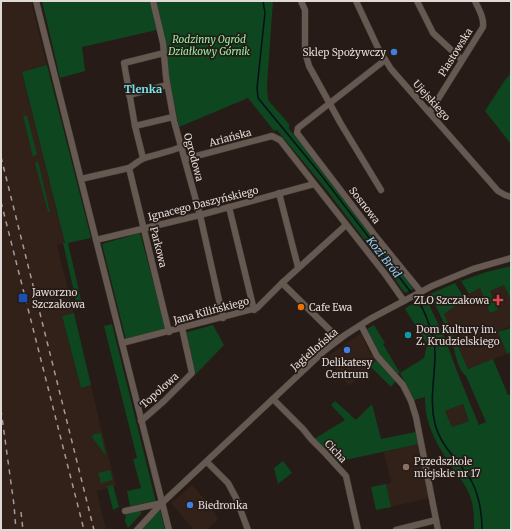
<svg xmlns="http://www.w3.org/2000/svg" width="512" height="531" font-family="Merriweather,serif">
<rect width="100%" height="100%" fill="#261b16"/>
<!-- built -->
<g fill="#312118">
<path d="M1,1H31L47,65L22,73L65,243L57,245L74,313L62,316L81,388L91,385L102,432L116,486L97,491L106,530H1Z"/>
<path d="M511,268V326L498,332L507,354L468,369L443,313L469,294Z"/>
<path d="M361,333L370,353L377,360L349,386L327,359L331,354Z"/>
<path d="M463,404L469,421L452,427L445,411Z"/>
<path d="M419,444L431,498L376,510L371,487L391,483L384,452Z"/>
<path d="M192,485L212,507L218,520L207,530H194L171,503Z"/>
</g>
<!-- green -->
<g fill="#0d461f" fill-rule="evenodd">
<path d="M42,1H150L157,30L82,47L85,71L60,78Z"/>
<path d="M155,1H273L267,85L268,100L289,124V129L302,145L415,288L405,293L325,188L277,130L274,131L248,98L179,127L168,72Z"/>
<path d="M47,65L91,238L68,243L82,304L77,305L63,243H65L22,72Z"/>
<path d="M511,73V144L485,111L505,80Z"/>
<path d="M27,115L37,154L33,157L23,116Z"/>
<path d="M38,161L50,212H48L35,163Z"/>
<path d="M140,233L166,329L126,340L102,244Z"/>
<path d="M511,266V300L504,285L490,291L498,310L490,313L480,288L469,294L461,281L486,272Z"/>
<path d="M455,283L465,299L444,314L468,369L493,359L508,395H511V530H474C474,520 474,509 471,499C468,489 462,481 456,473C440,450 424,426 425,397L414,400L400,373L396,374L380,355L367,329L374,325L385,343L383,344L400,373L424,358L427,344L405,309C410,304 419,302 426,298L444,336L458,374L479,425L486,422L466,376C456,368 455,349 451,338C444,323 437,309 430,294ZM463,404L469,421L452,427L445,411Z"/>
<path d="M74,313L91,385L81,388L62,316Z"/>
<path d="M112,324L155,498V501L130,506L127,491L141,488L133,459L137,458L104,326Z"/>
<path d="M213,325L224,345L196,374L184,333Z"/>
<path d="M511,328V352L507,354L498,332Z"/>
<path d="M377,360L396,381L391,387L370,366Z"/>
<path d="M335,401L356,420L372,404L381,439L416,432L419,444L336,462L314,439L345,420L331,405Z"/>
<path d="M101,433L106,456L92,437L94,434Z"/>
<path d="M283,461L292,473L278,484L274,468Z"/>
<path d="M110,470L113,480L101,483L98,473Z"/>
<path d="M386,484L391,507L376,510L371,487Z"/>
<path d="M113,485L119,507L113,510L107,486Z"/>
<path d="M160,510L165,530H141Z"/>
<path d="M139,511H141V514L128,528L125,521L126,514Z"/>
</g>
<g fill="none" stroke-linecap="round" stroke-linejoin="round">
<!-- stream -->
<g stroke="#051118" stroke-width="1.5">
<path d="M263,1L265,13L257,88L258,98L318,171L413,295"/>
<path d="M416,298C426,311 435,338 435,354C435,378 429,400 435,424C441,447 459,461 471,480C479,495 482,513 482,530"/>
</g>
<!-- minor casing -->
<g stroke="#413936" stroke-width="7">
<g id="minor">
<path d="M36,1L169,530"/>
<path d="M153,1L163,43L166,77L174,121L200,215L223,318"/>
<path d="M301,1L305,10V52L309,66L341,124L381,190"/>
<path d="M356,1L378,48L391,69L498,191L505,195L511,197"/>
<path d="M417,1L433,33L462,60"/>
<path d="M385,60L298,128L297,133L377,238L421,292"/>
<path d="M129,95L167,85"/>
<path d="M430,112L483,27C484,17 479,10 475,1"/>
<path d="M135,126L173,117"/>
<path d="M143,158L135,126L124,63L164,53"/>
<path d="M185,159L272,136L280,140L385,274L404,301"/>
<path d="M129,168L169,332"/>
<path d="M81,179L129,168C134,165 139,160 145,158C157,154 169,152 181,147"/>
<path d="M279,193L298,267"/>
<path d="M229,207L254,310"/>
<path d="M96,240L200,215L314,184"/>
<path d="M282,283L339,339"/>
<path d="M361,325L377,356L403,385L411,401L416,417L438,530"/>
<path d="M122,343L257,308L282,283L346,225"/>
<path d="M273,399L303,429L311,439L324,452L346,476L358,530"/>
<path d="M141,421L164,401L192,373L182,328"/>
<path d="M207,462L228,483L236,498L248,530"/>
<path d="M125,511L162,503"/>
<path d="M137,530L162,503L324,351L345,335L370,319L432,286L473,269L511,258"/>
<path d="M396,530L436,520"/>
</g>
</g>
<!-- minor -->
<use href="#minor" stroke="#665952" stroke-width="6"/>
<!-- rail -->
<g stroke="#a49b98" stroke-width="1.5" stroke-dasharray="5 5" stroke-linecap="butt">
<path d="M1,157L94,530"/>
<path d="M1,202L84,530"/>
<path d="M1,410L14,505L16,530"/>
<path d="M21,512L23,530"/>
</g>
</g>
<!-- markers -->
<g fill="#3f7fe0" stroke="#261b16" stroke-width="1.5">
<circle cx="394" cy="52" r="4"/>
<circle cx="347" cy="350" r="4"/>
<circle cx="190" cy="505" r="4"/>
</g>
<rect fill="#1a4fb4" stroke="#261b16" stroke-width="1.5" x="18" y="293" width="10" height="10" rx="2"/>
<path fill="#e0444e" stroke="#261b16" stroke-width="1.5" d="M496 294h4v4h4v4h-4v4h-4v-4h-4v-4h4z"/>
<circle fill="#e8710a" stroke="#261b16" stroke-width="1.5" cx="301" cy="307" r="4"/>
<circle fill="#0f9aa8" stroke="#261b16" stroke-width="1.5" cx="408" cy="335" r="4"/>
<circle fill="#8d6e63" stroke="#261b16" stroke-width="1.5" cx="406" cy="467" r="4"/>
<g text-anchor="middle" stroke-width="3.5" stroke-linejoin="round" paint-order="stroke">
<!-- park labels -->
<g font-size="10" font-style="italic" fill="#92f5a6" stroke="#261b16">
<text x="209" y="43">Rodzinny Ogród<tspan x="209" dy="12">Działkowy Górnik</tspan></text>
</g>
<!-- poi labels -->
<g font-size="10" fill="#e1d9d6" stroke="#261b16" text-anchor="start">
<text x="386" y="56" text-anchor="end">Sklep Spożywczy</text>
<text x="32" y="296">Jaworzno<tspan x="32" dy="12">Szczakowa</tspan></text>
<text x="489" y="304" text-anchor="end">ZLO Szczakowa</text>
<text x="309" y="311">Cafe Ewa</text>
<text x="416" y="333">Dom Kultury im.<tspan x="416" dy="12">Z. Krudzielskiego</tspan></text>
<text x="347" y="366" text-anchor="middle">Delikatesy<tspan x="347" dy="12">Centrum</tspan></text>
<text x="414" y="465">Przedszkole<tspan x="414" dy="12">miejskie nr 17</tspan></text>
<text x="198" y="509">Biedronka</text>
</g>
<!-- street labels -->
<g font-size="10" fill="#e1d9d6" stroke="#261b16">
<text transform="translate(455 52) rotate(-58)" y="4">Piastowska</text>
<text transform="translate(432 100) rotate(48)" y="4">Ujejskiego</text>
<text transform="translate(230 137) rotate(-15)" y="4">Ariańska</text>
<text transform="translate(194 157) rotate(75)" y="4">Ogrodowa</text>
<text transform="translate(203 203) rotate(-14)" y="4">Ignacego Daszyńskiego</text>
<text transform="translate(365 205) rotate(52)" y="4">Sosnowa</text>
<text transform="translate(159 247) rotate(76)" y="4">Parkowa</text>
<text transform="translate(211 310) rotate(-15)" y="4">Jana Kilińskiego</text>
<text transform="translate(314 349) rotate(-41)" y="4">Jagiellońska</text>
<text transform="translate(159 390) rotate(-42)" y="4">Topolowa</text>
<text transform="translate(336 451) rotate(47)" y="4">Cicha</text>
</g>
<!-- neighbourhood labels -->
<g font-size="11" font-weight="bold" fill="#78e4eb" stroke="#261b16">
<text x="143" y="93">Tlenka</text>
</g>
<!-- water labels -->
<g font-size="11" font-style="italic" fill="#90d3f9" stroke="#261b16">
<text transform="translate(384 257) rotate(52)" y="4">Kozi Bród</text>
</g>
</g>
<!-- border -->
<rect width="512" height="531" fill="none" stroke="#e1d9d6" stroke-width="4"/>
</svg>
